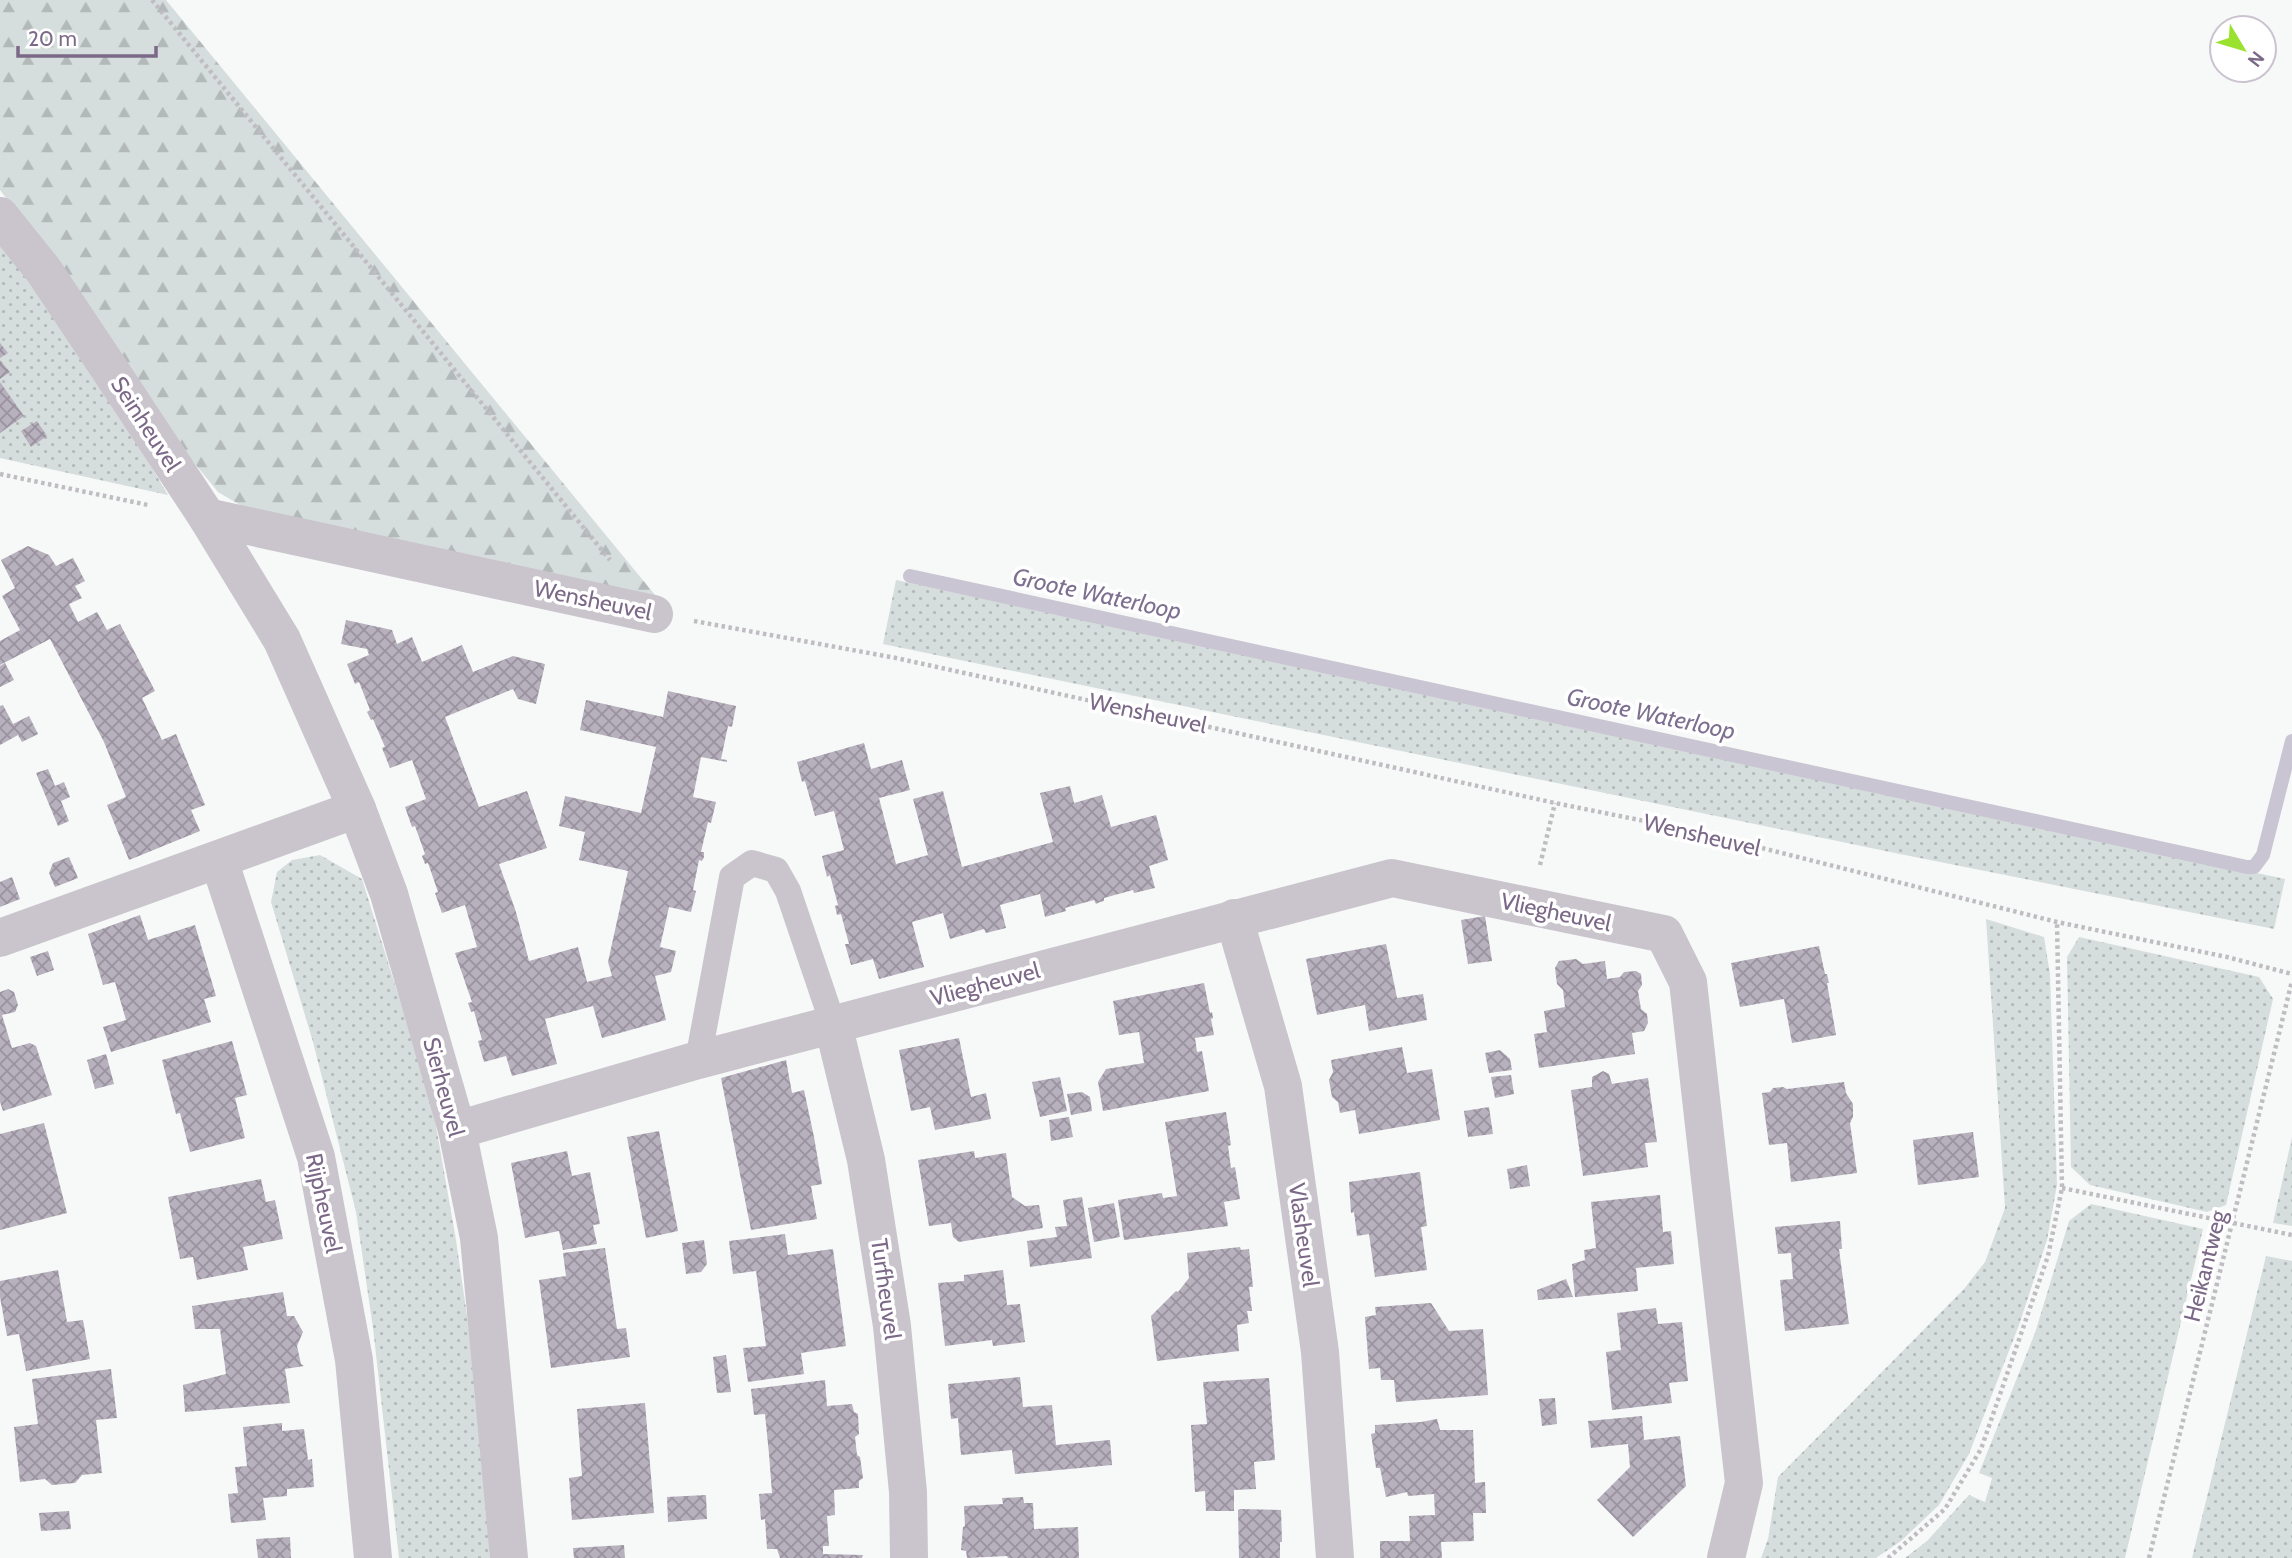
<svg xmlns="http://www.w3.org/2000/svg" width="2292" height="1558" font-family="Cabin,sans-serif">
<defs>
<pattern id="grass-dots" width="8" height="8" patternUnits="userSpaceOnUse" patternTransform="scale(1.75)"><rect width="8" height="8" fill="#d6dedd"/><path d="M2 2h.1M6 6h.1" fill="none" stroke="#b3b8b9" stroke-width="1.8" stroke-linecap="round"/></pattern>
<pattern id="forest-firs" width="22" height="20" patternUnits="userSpaceOnUse" patternTransform="scale(1.75)"><rect width="22" height="20" fill="#d6dedd"/><path d="M5 1l3.5 6h-7zM16 11l3.5 6h-7z" fill="#b3b8b9"/></pattern>
<pattern id="building-cross-hatch" width="8" height="8" patternUnits="userSpaceOnUse" patternTransform="scale(1.75)"><rect width="8" height="8" fill="#b7b0bd"/><path d="M0 0l8 8M0 8l8-8" fill="none" stroke="#9a939f"/></pattern>
</defs>
<rect width="100%" height="100%" fill="#f7f9f8"/>
<!-- grass -->
<g fill="url(#grass-dots)">
<path d="M0,239L111,398L168,495L0,458Z"/>
<path d="M896,580L2285,879L2274,929L1900,854L883,644Z"/>
<path d="M320,855L362,879L432,1103L456,1240L478,1391L490,1558H399L373,1328L356,1212L313,1042L271,902L277,872L292,860Z"/>
<path d="M1986,919L2044,937L2050,974L2057,1185L2047,1240L2019,1325L1969,1454L1939,1505L1901,1541L1876,1558H1761L1768,1539L1778,1477L1964,1289L1985,1262L2005,1208Z"/>
<path d="M2079,937L2259,977L2273,999L2226,1205L2207,1212L2090,1185L2071,1167L2067,957Z"/>
<path d="M2292,1137V1226L2273,1223Z"/>
<path d="M2091,1204L2203,1229L2125,1558H1905L1927,1541L1969,1495L1985,1502L1992,1478L1979,1473L2035,1333L2069,1221Z"/>
<path d="M2266,1256L2292,1261V1558H2192Z"/>
</g>
<!-- forest -->
<path fill="url(#forest-firs)" d="M0,0H166L660,601L262,518L218,492L177,442L88,307L0,190Z"/>
<g fill="none" stroke-linecap="round" stroke-linejoin="round">
<!-- stream -->
<path stroke="#cac5d2" stroke-width="14" d="M910,576L2247,867H2254L2263,855L2292,741"/>
</g>
<!-- building -->
<g fill="url(#building-cross-hatch)">
<path d="M0,343L8,353L0,358Z"/>
<path d="M0,360L10,372L0,379Z"/>
<path d="M0,382L24,416L0,433Z"/>
<path d="M37,421L47,436L31,447L21,431Z"/>
<path d="M28,546L49,555L56,566L73,558L85,581L75,586L82,598L69,604L78,622L97,612L107,630L120,624L155,691L142,698L162,740L176,734L205,805L191,810L200,831L129,860L107,805L126,797L104,742L50,639L0,665V641L20,630L2,596L15,588L1,560Z"/>
<path d="M346,620L392,630L397,644L412,637L422,662L462,645L473,672L513,656L545,664L536,704L518,699L513,689L445,717L479,807L527,791L547,848L499,864L516,912L529,961L578,947L587,982L612,976L608,962L628,871L579,860L585,832L559,826L565,796L641,813L656,747L580,730L586,700L663,717L668,691L736,706L732,727L728,726L721,759L727,760V762L701,757L693,797L716,802L711,823L708,822L701,852H704V857L702,861L699,860L693,890L696,891L691,912L669,907L660,947L676,951L671,972L655,976L666,1020L602,1038L593,1006L545,1019L557,1064L512,1076L506,1056L484,1062L478,1041L482,1040L474,1011L471,1012L468,1003L472,1002L455,953L477,947L465,905L442,913L435,893L438,892L428,863L425,864L422,856L425,854L415,826L412,827L405,807L426,799L412,760L390,768L382,748L385,747L373,719L371,720L367,712L370,710L359,682L355,684L347,664L369,655L367,649L341,644Z"/>
<path d="M5,663L14,680L0,687V666Z"/>
<path d="M3,705L13,724L29,716L38,734L22,742L18,735L0,745V706Z"/>
<path d="M864,743L871,769L902,760L910,790L879,798L896,864L928,855L913,799L943,791L962,867L1053,842L1040,793L1070,786L1074,803L1102,795L1111,827L1156,815L1168,860L1149,866L1155,888L1134,893L1133,890L1104,898V901L1100,902L1096,904L1094,900L1065,908L1066,911L1045,917L1040,894L1000,905L1006,928L986,933L984,929L950,939L943,913L912,922L924,967L879,979L873,959L851,965L845,944H849L841,914L837,915L835,906L838,905L830,875L827,877L822,856L844,850L834,811L815,816L805,781L802,782L797,762Z"/>
<path d="M48,769L55,786L64,782L70,797L61,801L69,821L58,826L36,773Z"/>
<path d="M69,857L78,878L55,887L49,873L53,863Z"/>
<path d="M12,877L20,899L0,907V882Z"/>
<path d="M140,915L148,940L195,925L216,996L204,999L211,1022L111,1052L103,1027L126,1020L115,982L103,985L88,934Z"/>
<path d="M1485,916L1492,961L1468,964L1461,920Z"/>
<path d="M1386,944L1397,998L1423,994L1427,1020L1369,1031L1365,1005L1317,1015L1306,959Z"/>
<path d="M1819,946L1825,974H1827L1829,983H1827L1836,1035L1792,1043L1784,999L1740,1007L1731,963Z"/>
<path d="M48,951L54,970L37,976L30,957Z"/>
<path d="M1576,959L1583,964L1605,961L1607,979L1620,977L1624,972L1636,971L1641,974L1642,985L1638,991L1641,1009L1647,1014L1648,1023L1644,1031L1632,1033L1635,1054L1539,1068L1534,1034L1547,1032L1544,1011L1565,1007L1563,990L1557,984L1555,968L1559,961Z"/>
<path d="M1204,983L1210,1013L1212,1012L1213,1018L1211,1019L1214,1035L1195,1038L1197,1052L1202,1051L1209,1091L1103,1111L1098,1082L1106,1069L1144,1063L1139,1032L1119,1035L1113,1001Z"/>
<path d="M8,989L14,992L18,1005L15,1012L2,1015L12,1048L30,1043L36,1046L52,1095L3,1111L0,1102V992Z"/>
<path d="M959,1038L971,1097L986,1093L991,1119L935,1130L930,1107L911,1111L899,1050Z"/>
<path d="M232,1041L247,1095L235,1098L245,1138L190,1152L180,1113L176,1114L162,1060Z"/>
<path d="M1402,1047L1407,1073L1432,1069L1440,1120L1359,1134L1355,1110L1340,1113L1338,1102L1332,1097L1329,1080L1333,1072L1331,1060Z"/>
<path d="M1500,1050L1510,1059L1512,1070L1489,1073L1485,1053Z"/>
<path d="M106,1054L114,1084L95,1089L87,1060Z"/>
<path d="M786,1060L792,1093L804,1090L814,1137L822,1184L811,1186L817,1219L751,1230L721,1078Z"/>
<path d="M1603,1071L1609,1074L1612,1084L1648,1078L1657,1142L1645,1143L1648,1167L1583,1176L1571,1090L1592,1087V1077Z"/>
<path d="M1511,1075L1514,1094L1495,1098L1491,1077Z"/>
<path d="M1060,1077L1067,1111L1040,1117L1032,1082Z"/>
<path d="M1844,1082L1846,1093L1853,1104V1117L1850,1123L1857,1173L1791,1182L1787,1143L1769,1145L1762,1093L1770,1092L1773,1088L1783,1087L1787,1089Z"/>
<path d="M1082,1092L1090,1097L1092,1111L1071,1115L1067,1094Z"/>
<path d="M1489,1107L1493,1134L1468,1137L1464,1111Z"/>
<path d="M1226,1112L1231,1145L1228,1146L1231,1168L1235,1167L1240,1199L1224,1202L1228,1226L1124,1240L1118,1200L1162,1193L1163,1198L1177,1196L1165,1122Z"/>
<path d="M1069,1117L1073,1137L1051,1141L1049,1120Z"/>
<path d="M44,1123L67,1213L0,1230V1134Z"/>
<path d="M659,1131L678,1231L646,1238L627,1137Z"/>
<path d="M1973,1132L1979,1177L1918,1185L1913,1140Z"/>
<path d="M567,1151L572,1176L590,1172L600,1224L593,1225L597,1244L563,1250L559,1231L525,1238L511,1163Z"/>
<path d="M974,1151L975,1158L1006,1153L1012,1197L1025,1206L1039,1205L1043,1228L959,1242L953,1237L951,1223L929,1226L918,1160Z"/>
<path d="M1527,1165L1530,1186L1510,1189L1507,1169Z"/>
<path d="M1420,1172L1427,1226L1421,1227L1427,1270L1375,1277L1369,1234L1357,1236L1354,1212L1351,1213L1349,1182Z"/>
<path d="M261,1179L266,1202L275,1200L283,1239L243,1247L248,1270L197,1280L193,1257L180,1259L168,1197Z"/>
<path d="M1660,1195L1663,1232L1671,1231L1674,1264L1636,1268L1638,1291L1575,1297L1572,1264L1585,1260L1584,1250L1596,1248L1591,1202Z"/>
<path d="M1082,1197L1092,1258L1030,1267L1027,1241L1057,1237L1055,1227L1067,1226L1063,1200Z"/>
<path d="M1114,1203L1120,1237L1094,1242L1088,1208Z"/>
<path d="M1840,1221L1842,1249H1839L1849,1324L1785,1331L1780,1280L1793,1279L1791,1253L1778,1254L1775,1227Z"/>
<path d="M785,1234L788,1255L833,1249L846,1346L801,1353L804,1374L748,1382L743,1348L766,1346L756,1271L733,1274L729,1241Z"/>
<path d="M704,1240L707,1264L701,1272L686,1274L682,1243Z"/>
<path d="M1240,1247L1241,1250L1249,1249L1253,1287H1249L1252,1311H1247L1249,1323L1237,1325L1239,1351L1157,1361L1151,1316L1176,1291L1178,1292L1189,1278L1187,1253Z"/>
<path d="M605,1248L617,1329L626,1328L630,1357L551,1368L539,1280L566,1276L563,1253Z"/>
<path d="M58,1270L67,1322L83,1320L90,1359L26,1371L19,1334L7,1336L0,1297V1281Z"/>
<path d="M1003,1270L1007,1305L1020,1304L1025,1342L993,1346L992,1340L945,1346L938,1283L964,1281V1275Z"/>
<path d="M1566,1279L1573,1297L1538,1300L1537,1290Z"/>
<path d="M283,1292L287,1316H294L303,1332L297,1346L301,1364L304,1366L285,1369L290,1403L185,1412L183,1385L226,1374L220,1329H195L192,1306Z"/>
<path d="M1431,1303L1449,1331L1483,1329L1488,1395L1396,1402L1394,1380H1381L1380,1368L1369,1369L1365,1317L1376,1315L1375,1307Z"/>
<path d="M1656,1308L1658,1324L1682,1322L1688,1381L1669,1383L1672,1403L1612,1410L1606,1352L1621,1350L1617,1313Z"/>
<path d="M726,1355L731,1392L717,1393L713,1357Z"/>
<path d="M111,1369L117,1418L96,1420L102,1473L82,1475L75,1483L52,1485L45,1479L20,1482L14,1427L38,1424L32,1379Z"/>
<path d="M1020,1377L1023,1407L1052,1405L1056,1445L1110,1440L1112,1465L1015,1474L1012,1450L961,1455L958,1418L951,1419L948,1384Z"/>
<path d="M1269,1378L1275,1460L1254,1462L1256,1489L1234,1490V1511H1206L1205,1491L1195,1492L1191,1425L1207,1424L1203,1382Z"/>
<path d="M825,1380L827,1406L852,1404L854,1412L858,1414L859,1434L855,1437L857,1455L860,1457L863,1478L859,1481V1488L834,1490L835,1515L827,1516L829,1546H823V1554L863,1555L862,1558H780L777,1549H767L765,1519L761,1520L759,1494L772,1493L769,1454L765,1414L754,1415L751,1389Z"/>
<path d="M1555,1398L1557,1424L1542,1426L1539,1399Z"/>
<path d="M645,1403L654,1513L572,1520L569,1478L582,1476L577,1409Z"/>
<path d="M1642,1416L1644,1440L1680,1436L1686,1486L1633,1537L1597,1500L1630,1467L1628,1444L1591,1448L1588,1421Z"/>
<path d="M1437,1419L1440,1430H1473L1475,1483L1485,1482L1486,1513H1473L1474,1541L1441,1542L1442,1558H1380V1541H1410L1409,1516L1435,1515L1434,1494L1408,1496L1407,1492L1386,1497L1380,1468H1376L1371,1434L1375,1433V1425L1421,1422Z"/>
<path d="M282,1423V1431L304,1429L308,1460L312,1459L314,1487L287,1489V1496L263,1498L266,1520L231,1523L228,1494L238,1493L235,1467L247,1466L243,1427Z"/>
<path d="M706,1495L707,1519L668,1522L667,1497Z"/>
<path d="M1023,1497L1024,1503H1033L1034,1529L1078,1527L1079,1558H1008L1007,1556L967,1558L966,1551L961,1550L963,1527L965,1526L964,1506L1003,1504L1002,1498Z"/>
<path d="M1240,1509L1281,1510L1282,1542H1280V1558H1239L1238,1510Z"/>
<path d="M69,1511L71,1529L41,1531L39,1513Z"/>
<path d="M290,1537L291,1558H258L256,1539Z"/>
<path d="M624,1545L625,1558H574L573,1548Z"/>
</g>
<g fill="none" stroke-linecap="round" stroke-linejoin="round">
<!-- path -->
<g stroke="#c0bdc2" stroke-width="4.5" stroke-dasharray="3.5 3.5" stroke-linecap="butt">
<path d="M152,0L610,560"/>
<path d="M0,474L148,505"/>
<path d="M694,621L896,658L1555,803L1694,831L2057,922L2227,957L2292,974"/>
<path d="M1540,865L1555,803"/>
<path d="M2062,1188L2292,1235"/>
<path d="M1888,1558L1945,1509L1981,1449L2048,1256L2062,1188L2057,922"/>
<path d="M2149,1558L2292,981"/>
</g>
<!-- service -->
<path stroke="#cac5cc" stroke-width="26" d="M698,1060L732,877L752,863L776,870L788,891L833,1024"/>
<!-- minor -->
<g stroke="#cac5cc" stroke-width="38">
<path d="M0,216L44,271L122,388L207,517L282,640L357,809L389,894L457,1130L479,1238L509,1558"/>
<path d="M207,517L654,614"/>
<path d="M219,860L316,1157L354,1360L373,1558"/>
<path d="M1234,918L1283,1086L1320,1352L1335,1558"/>
<path d="M0,938L357,809"/>
<path d="M833,1024L866,1160L892,1326L908,1492L909,1558"/>
<path d="M457,1130L698,1060L1392,878L1664,934L1688,982L1744,1483L1726,1558"/>
</g>
</g>
<g text-anchor="middle" stroke-width="7" stroke-linejoin="round" paint-order="stroke">
<!-- street labels -->
<g font-size="23" fill="#7c6988" stroke="#fff">
<text transform="translate(146 424) rotate(57)" y="8">Seinheuvel</text>
<text transform="translate(593 600) rotate(12)" y="8">Wensheuvel</text>
<text transform="translate(1148 713) rotate(12)" y="8">Wensheuvel</text>
<text transform="translate(1702 835) rotate(13)" y="8">Wensheuvel</text>
<text transform="translate(1556 912) rotate(12)" y="8">Vliegheuvel</text>
<text transform="translate(985 984) rotate(-15)" y="8">Vliegheuvel</text>
<text transform="translate(444 1087) rotate(75)" y="8">Sierheuvel</text>
<text transform="translate(324 1203) rotate(78)" y="8">Rijpheuvel</text>
<text transform="translate(1304 1235) rotate(82)" y="8">Vlasheuvel</text>
<text transform="translate(2205 1266) rotate(-76)" y="8">Heikantweg</text>
<text transform="translate(886 1289) rotate(82)" y="8">Turfheuvel</text>
</g>
<!-- water labels -->
<g font-size="24" font-style="italic" fill="#7e7091" stroke="#fff">
<text transform="translate(1097 594) rotate(12)" y="8">Groote Waterloop</text>
<text transform="translate(1651 714) rotate(12)" y="8">Groote Waterloop</text>
</g>
</g>
<!-- north arrow -->
<g transform="translate(2243 49) rotate(128)"><circle r="33" fill="#ffffff" stroke="#cbc3cf" stroke-width="2"/>
<path d="M0-5L12 26L0 18L-12 26Z" fill="#9ae22f"/>
<text y="-10" font-size="19" font-weight="bold" text-anchor="middle" fill="#7c6988">N</text>
</g>
<!-- scale -->
<path d="M18 46v10h138v-10" fill="none" stroke="#7c6988" stroke-width="3.5"/>
<text x="28" y="46" font-size="21" fill="#7c6988" stroke="#ffffff" stroke-width="5" paint-order="stroke">20 m</text>
</svg>
